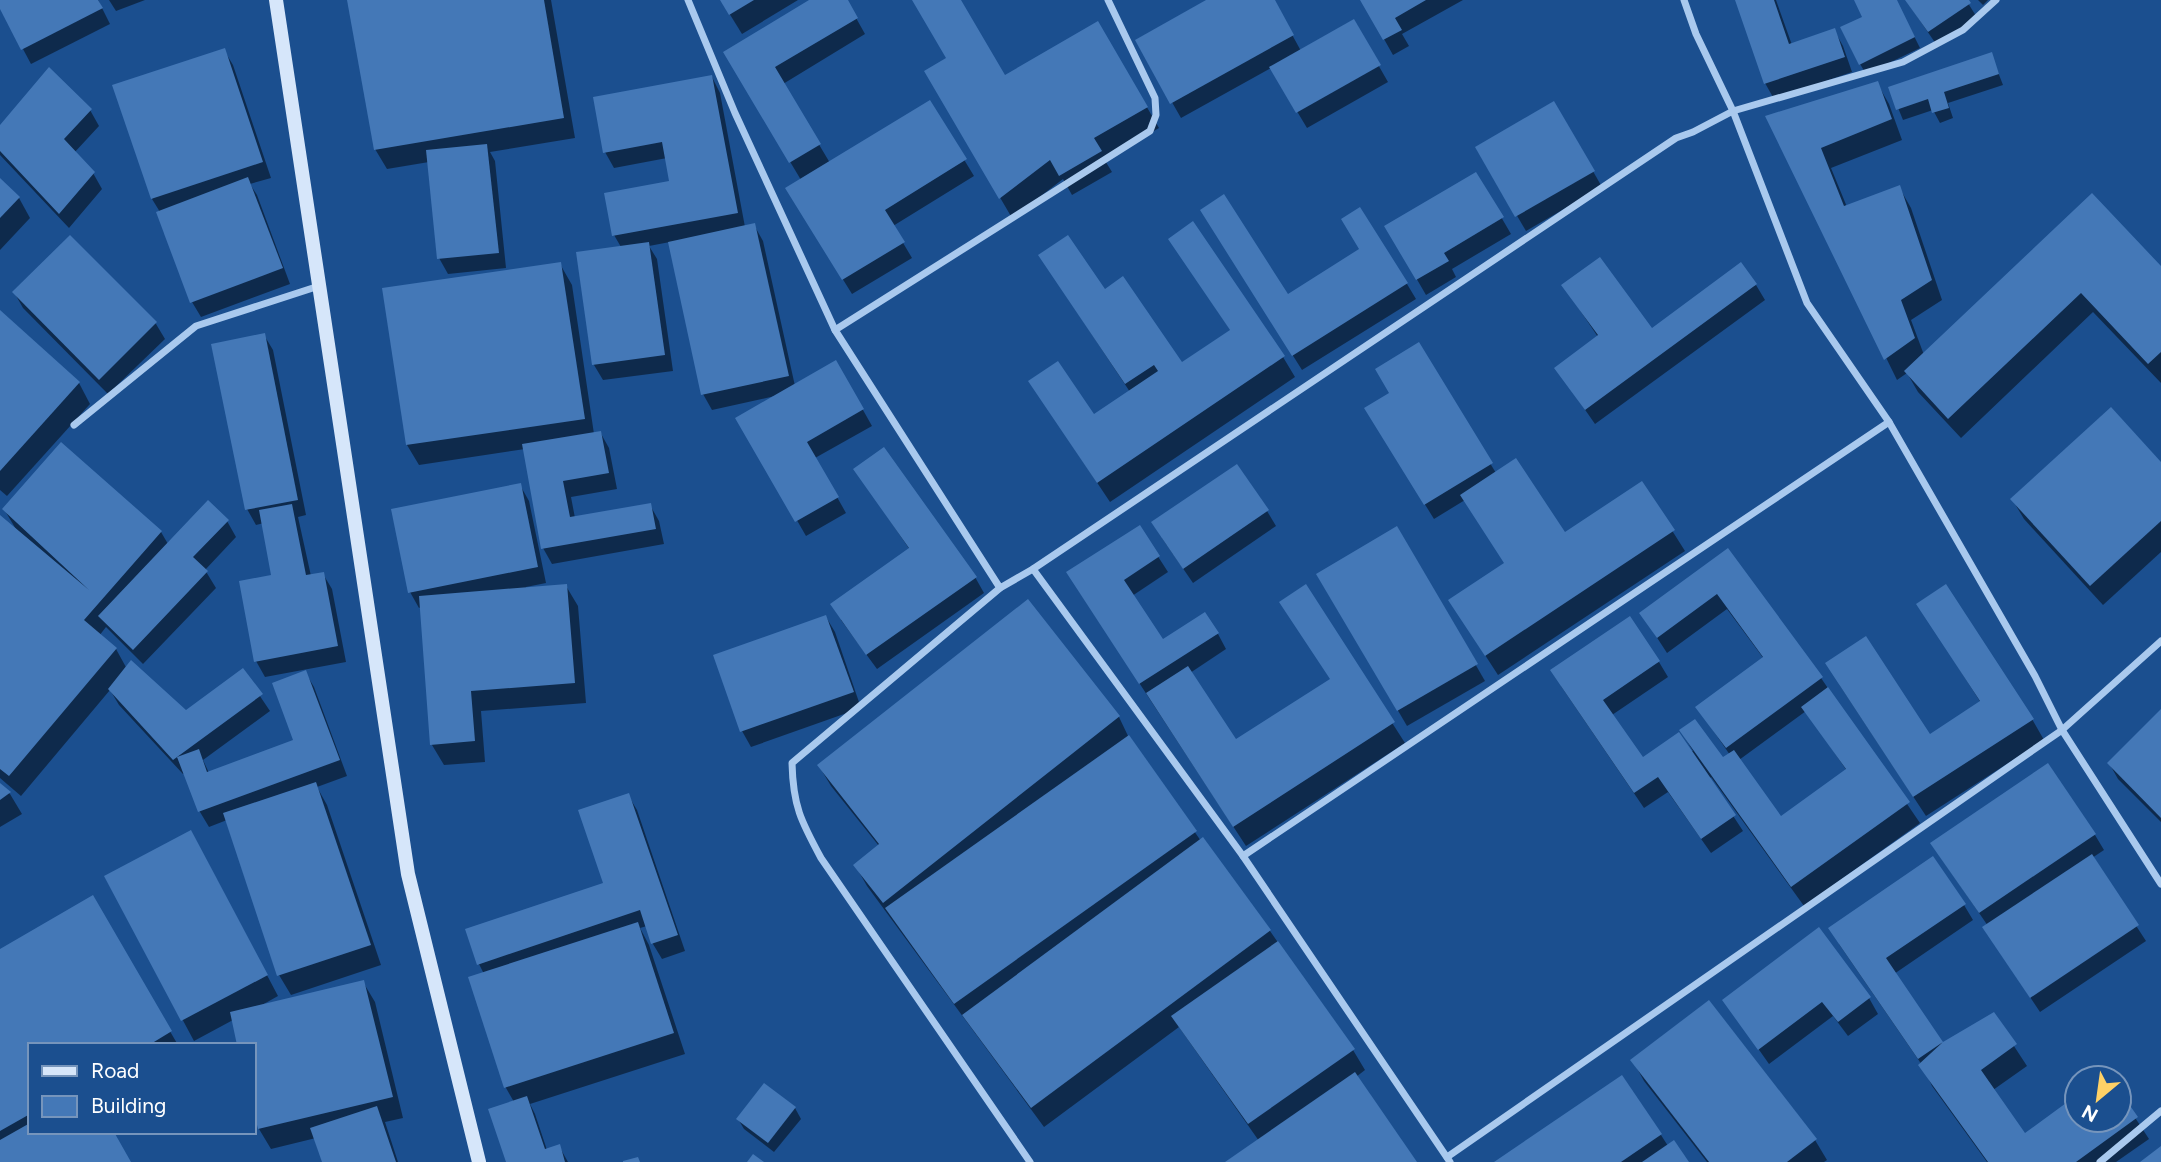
<svg xmlns="http://www.w3.org/2000/svg" width="2161" height="1162" font-family="Figtree,sans-serif">
<rect width="100%" height="100%" fill="#1b4f8f"/>
<!-- shadow -->
<g fill="#0007" fill-rule="evenodd">
<path d="M0,0H98L110,24L31,64L0,6Z"/>
<path d="M109,0H145L116,11Z"/>
<path d="M349,0H551L575,138L490,152L495,161L506,268L448,274L439,258L429,162L387,169L375,149Z"/>
<path d="M721,0H798L742,34Z"/>
<path d="M813,0H846L865,34L783,84L830,163L929,102L974,176L893,226L912,258L852,294L796,204L801,180L725,53Z"/>
<path d="M914,0H959L1004,78L1098,23L1159,128L1104,159L1112,172L1072,195L1063,179L1012,218L926,71L948,59Z"/>
<path d="M1210,0H1273L1301,51L1353,21L1388,82L1307,128L1271,68L1181,118L1137,41Z"/>
<path d="M1362,0H1463L1402,34L1409,46L1393,55Z"/>
<path d="M1737,0H1776L1792,45L1834,30L1843,46L1852,72L1774,99L1765,83Z"/>
<path d="M1856,0H1896L1920,48L1866,74L1860,64L1864,18Z"/>
<path d="M1906,0H1966L1978,19L1938,47Z"/>
<path d="M1978,0H1988L1983,5Z"/>
<path d="M224,50L233,65L271,178L250,184L257,195L290,284L201,317L192,302L160,212L152,199Z"/>
<path d="M1991,54L2003,85L1948,103L1953,118L1940,123L1933,110L1903,120L1890,88Z"/>
<path d="M712,77L720,93L745,227L754,225L763,241L795,386L836,362L872,426L815,458L846,513L806,536L738,418L775,396L712,410L703,394L670,242L649,246L657,259L673,371L603,380L594,365L621,247L614,235L671,182L667,158L614,168L605,152Z"/>
<path d="M1877,83L1889,104L1902,140L1831,168L1847,207L1899,187L1911,208L1942,300L1911,320L1924,355L2092,196L2161,269V383L2093,312L1961,438L1918,392L1907,373L1897,380L1768,117Z"/>
<path d="M1554,103L1602,187L1526,231L1477,148Z"/>
<path d="M90,110L99,126L74,153L93,173L102,189L69,228L0,155V128Z"/>
<path d="M1476,174L1511,234L1452,269L1456,277L1426,295L1386,226Z"/>
<path d="M0,180L19,198L30,218L0,250Z"/>
<path d="M1211,226L1287,296L1361,250L1407,284L1416,299L1302,370Z"/>
<path d="M70,237L156,324L165,339L108,394L23,308L14,292Z"/>
<path d="M1170,240L1283,357L1295,377L1110,502L1030,382L1093,417L1130,392L1040,256L1105,291L1182,365L1231,331Z"/>
<path d="M560,264L572,285L594,434L600,432L609,448L617,489L571,497L575,518L650,505L659,521L664,544L552,564L543,548L525,449L419,465L407,445L384,290Z"/>
<path d="M1563,285L1651,330L1756,285L1765,300L1595,424L1556,368L1598,337Z"/>
<path d="M0,313L79,383L90,404L7,496L0,490Z"/>
<path d="M264,335L273,350L306,515L298,517L311,576L323,574L332,589L346,662L265,677L256,661L273,577L264,523L256,525L247,509Z"/>
<path d="M1418,345L1496,473L1565,534L1642,483L1685,551L1498,675L1450,601L1506,564L1465,500L1434,519L1375,424Z"/>
<path d="M2161,464V552L2103,605L2024,519L2012,499Z"/>
<path d="M855,469L975,577L984,593L877,669L841,620L910,550Z"/>
<path d="M520,485L529,501L546,583L526,587V589L566,586L578,606L586,703L481,711L485,762L444,765L432,745L421,607L419,608L410,592Z"/>
<path d="M4,509L161,532L168,544L227,521L236,537L205,570L216,588L143,664L106,627L99,636L116,649L127,669L186,712L243,671L270,711L203,760L209,773L296,741L305,672L314,687L347,776L317,787L327,805L381,965L291,995L279,975L227,820L209,827L200,812L185,773L183,774L119,705L110,690L21,796L0,778V518L17,531Z"/>
<path d="M1267,511L1276,526L1193,583L1162,538Z"/>
<path d="M1139,527L1168,572L1132,596L1162,642L1218,634L1226,649L1190,673L1235,742L1331,680L1305,587L1405,743L1246,846L1077,588Z"/>
<path d="M1397,529L1485,681L1407,726L1318,574Z"/>
<path d="M1727,550L1821,678L1920,823L1804,906L1711,777L1709,779L1743,831L1711,853L1668,792L1644,808L1561,686L1659,662L1668,677L1612,715L1642,759L1693,751L1681,731L1723,760L1730,755L1697,707L1764,659L1727,609L1667,653L1641,613ZM1806,711L1847,771L1780,819L1739,760Z"/>
<path d="M1028,602L1119,717L1129,738L1201,841L1202,840L1270,931L1353,1050L1365,1070L1356,1077L1415,1162H1228L1259,1141L1179,1027L1044,1127L867,886L855,865L879,846L831,786L819,766Z"/>
<path d="M1918,604L2032,719L2044,740L1926,816L1839,684L1929,736L1981,703Z"/>
<path d="M826,617L835,632L861,708L751,747L742,731L715,656Z"/>
<path d="M2161,712V822L2118,779L2109,763Z"/>
<path d="M0,785L10,794L22,814L0,827Z"/>
<path d="M628,795L637,810L685,951L662,959L653,944L647,926L640,928L649,945L685,1054L530,1104L535,1114L547,1150L559,1146L568,1162H507L514,1102L506,1088L470,978L484,974L479,964L605,884Z"/>
<path d="M2095,835L2104,850L2092,858L2146,941L2040,1012L1994,943L1988,926L1942,859Z"/>
<path d="M202,852L278,996L262,1005L363,982L375,1002L403,1118L385,1122L398,1162H323L316,1138L271,1149L259,1129L254,1105V1045L233,1020L194,1041L106,877Z"/>
<path d="M92,898L178,1045H30V1132L129,1162H0V951Z"/>
<path d="M1964,905L1973,920L1894,974L1943,1044L1993,1014L2027,1066L1993,1090L2025,1135L2077,1098V1120H2119V1093L2149,1139L2116,1162H1987L1932,1086L1922,1065L1839,944Z"/>
<path d="M1869,998L1878,1014L1848,1036L1833,1016L1769,1064L1724,1000Z"/>
<path d="M1633,1061L1815,1140L1827,1160L1824,1162H1707L1644,1081Z"/>
<path d="M765,1085L795,1108L801,1119L774,1152L744,1129L738,1119Z"/>
<path d="M1661,1135L1668,1146L1687,1162H1497Z"/>
</g>
<!-- building -->
<g fill="#4478b7">
<path d="M0,0H98L103,8L21,50L0,9Z"/>
<path d="M347,0H544L564,118L374,150Z"/>
<path d="M720,0H754L729,15Z"/>
<path d="M809,0H848L858,18L775,67L821,144L789,163L723,52Z"/>
<path d="M912,0H961L1005,75L1098,21L1148,107L1094,138L1102,151L1059,176L1050,160L999,199L924,71L946,58Z"/>
<path d="M1206,0H1275L1294,35L1170,104L1135,40Z"/>
<path d="M1360,0H1426L1395,18L1402,30L1383,40Z"/>
<path d="M1735,0H1774L1789,44L1835,28L1845,57L1764,84Z"/>
<path d="M1854,0H1897L1915,37L1859,65L1840,27L1862,17Z"/>
<path d="M1905,0H1969L1971,3L1928,32Z"/>
<path d="M1354,19L1381,65L1296,113L1269,67Z"/>
<path d="M225,48L263,162L151,199L112,85Z"/>
<path d="M1992,52L1999,74L1944,92L1949,108L1932,113L1928,99L1896,110L1888,87Z"/>
<path d="M49,67L92,109L64,139L95,172L59,214L0,151V125Z"/>
<path d="M712,75L738,213L612,236L604,193L669,181L662,142L603,153L593,97Z"/>
<path d="M1878,81L1892,119L1821,148L1844,206L1900,185L1932,280L1901,300L1915,338L1884,360L1765,116Z"/>
<path d="M930,100L967,159L885,210L905,242L842,280L785,188Z"/>
<path d="M1554,101L1595,171L1515,217L1475,147Z"/>
<path d="M487,144L499,253L437,259L426,150Z"/>
<path d="M1476,172L1504,217L1444,253L1449,261L1416,280L1384,226Z"/>
<path d="M248,177L283,268L190,303L156,212Z"/>
<path d="M0,178L20,197L0,218Z"/>
<path d="M2092,193L2161,266V352L2148,364L2081,293L1948,419L1904,371Z"/>
<path d="M1224,194L1288,294L1359,249L1341,219L1360,207L1408,283L1292,356L1200,210Z"/>
<path d="M1193,221L1285,356L1097,483L1028,381L1058,361L1094,414L1158,371L1154,365L1125,384L1038,255L1068,235L1105,289L1123,276L1182,362L1230,330L1168,239Z"/>
<path d="M755,223L789,376L701,395L668,242Z"/>
<path d="M70,235L157,322L99,380L12,292Z"/>
<path d="M649,242L665,355L592,365L576,252Z"/>
<path d="M1600,257L1652,328L1741,262L1757,284L1585,410L1554,368L1598,335L1561,285Z"/>
<path d="M561,262L585,419L406,445L382,288Z"/>
<path d="M0,310L80,382L0,471Z"/>
<path d="M265,333L298,500L245,510L211,344Z"/>
<path d="M1419,342L1493,463L1424,505L1364,408L1389,393L1375,369Z"/>
<path d="M836,360L864,409L807,442L839,497L795,522L735,418Z"/>
<path d="M2111,407L2161,462V521L2090,586L2010,499Z"/>
<path d="M601,431L609,473L563,481L570,517L651,503L656,529L541,549L522,444Z"/>
<path d="M61,442L162,531L84,620L117,648L9,776L0,769V515L89,590L2,509Z"/>
<path d="M884,447L977,577L866,655L830,604L909,548L853,469Z"/>
<path d="M1516,458L1565,532L1642,481L1675,530L1485,656L1448,600L1504,563L1460,495Z"/>
<path d="M1237,464L1269,510L1183,569L1151,522Z"/>
<path d="M521,483L538,567L408,593L391,509Z"/>
<path d="M208,500L229,520L193,557L208,571L133,650L98,616Z"/>
<path d="M292,504L306,575L324,572L338,646L254,662L239,581L271,575L259,510Z"/>
<path d="M1140,525L1160,556L1124,580L1163,639L1205,612L1219,633L1139,684L1066,572Z"/>
<path d="M1397,526L1478,664L1397,711L1316,574Z"/>
<path d="M1728,548L1823,677L1726,748L1695,707L1763,657L1717,594L1657,638L1639,613Z"/>
<path d="M567,584L575,683L471,691L475,741L430,745L419,596Z"/>
<path d="M1306,584L1395,722L1233,827L1146,693L1188,666L1236,739L1330,679L1279,602Z"/>
<path d="M1946,584L2034,719L1913,797L1825,663L1866,636L1930,734L1980,701L1916,604Z"/>
<path d="M1028,599L1120,716L883,903L853,865L879,844L817,765Z"/>
<path d="M826,615L854,692L740,732L713,655Z"/>
<path d="M1630,616L1660,661L1603,700L1643,757L1679,732L1736,815L1701,839L1658,777L1634,793L1550,670Z"/>
<path d="M131,660L186,710L243,668L263,694L173,760L108,689Z"/>
<path d="M306,670L340,760L198,812L177,757L199,749L207,772L293,740L272,683Z"/>
<path d="M1828,687L1910,802L1791,887L1679,730L1695,719L1723,757L1734,750L1781,816L1846,769L1801,707Z"/>
<path d="M2161,709V818L2107,763Z"/>
<path d="M1129,735L1197,831L954,1004L885,908Z"/>
<path d="M2048,763L2096,834L1979,913L1930,843Z"/>
<path d="M316,782L371,945L277,976L223,813Z"/>
<path d="M0,783L11,792L0,800Z"/>
<path d="M629,793L678,935L651,944L640,910L477,965L465,929L603,883L578,810Z"/>
<path d="M191,830L268,975L181,1021L104,876Z"/>
<path d="M1203,837L1271,930L1031,1108L962,1015Z"/>
<path d="M2092,854L2139,925L2030,998L1982,927Z"/>
<path d="M1933,856L1966,904L1886,958L1943,1042L1994,1012L2017,1044L1981,1070L2025,1133L2077,1095V1120H2119V1090L2138,1117L2076,1162H1988L1918,1065L1943,1042L1918,1059L1828,928Z"/>
<path d="M93,895L172,1031L149,1045H30V1114L0,1131V949Z"/>
<path d="M638,922L674,1033L504,1088L468,977Z"/>
<path d="M1819,927L1871,997L1838,1022L1822,1002L1758,1050L1722,1000Z"/>
<path d="M1278,941L1355,1049L1248,1124L1171,1016Z"/>
<path d="M364,980L393,1097L258,1129L254,1113V1045H237L230,1012Z"/>
<path d="M1709,1000L1817,1139L1787,1162H1709L1630,1060Z"/>
<path d="M1355,1072L1417,1162H1225Z"/>
<path d="M1622,1075L1662,1134L1621,1162H1494Z"/>
<path d="M764,1083L796,1107L768,1143L736,1119Z"/>
<path d="M527,1096L545,1149L560,1144L565,1162H506L488,1109Z"/>
<path d="M377,1106L396,1162H322L310,1128Z"/>
<path d="M30,1123V1132H114L131,1162H0V1140Z"/>
<path d="M1674,1140L1689,1162H1642Z"/>
<path d="M2161,1146V1162H2140Z"/>
<path d="M753,1154L764,1162H747Z"/>
<path d="M638,1157L640,1162H623V1161Z"/>
</g>
<g fill="none" stroke-linecap="round" stroke-linejoin="round">
<!-- street -->
<g stroke="#a9c9ee" stroke-width="7">
<path d="M688,0L735,113L835,330"/>
<path d="M1108,0L1155,98L1156,115L1150,131L835,330L1000,588L1033,569L1676,138L1693,132L1733,111L1903,62L1963,30L1996,0"/>
<path d="M1684,0L1696,34L1733,111L1807,303L1889,422L2035,676L2062,730L2161,884"/>
<path d="M74,425L196,326L319,286"/>
<path d="M1033,569L1243,856L1450,1162"/>
<path d="M1000,588L792,763C793,806 801,821 821,858L1030,1162"/>
<path d="M1243,856L1889,422"/>
<path d="M1447,1157L2062,730L2161,641"/>
<path d="M2100,1162L2161,1111"/>
</g>
<!-- secondary -->
<path stroke="#d6e6fa" stroke-width="14" d="M276,0L408,874L479,1162"/>
</g>
<!-- legend -->
<rect x="28" y="1043" width="228" height="91" fill="#1b4f8f" stroke="#7695bc" stroke-width="2"/>
<rect x="42" y="1066" width="35" height="10" fill="#d6e6fa" stroke="#7695bc" stroke-width="2"/>
<text x="91" y="1078" font-size="21" fill="#ffffff">Road</text>
<rect x="42" y="1096" width="35" height="21" fill="#4478b7" stroke="#7695bc" stroke-width="2"/>
<text x="91" y="1113" font-size="21" fill="#ffffff">Building</text>
<!-- north arrow -->
<g transform="translate(2098 1099) rotate(209)"><circle r="33" fill="#1b4f8f" stroke="#7695bc" stroke-width="2"/>
<path d="M0-5L12 26L0 18L-12 26Z" fill="#ffd166"/>
<text y="-10" font-size="19" font-weight="bold" text-anchor="middle" fill="#ffffff">N</text>
</g>
</svg>
